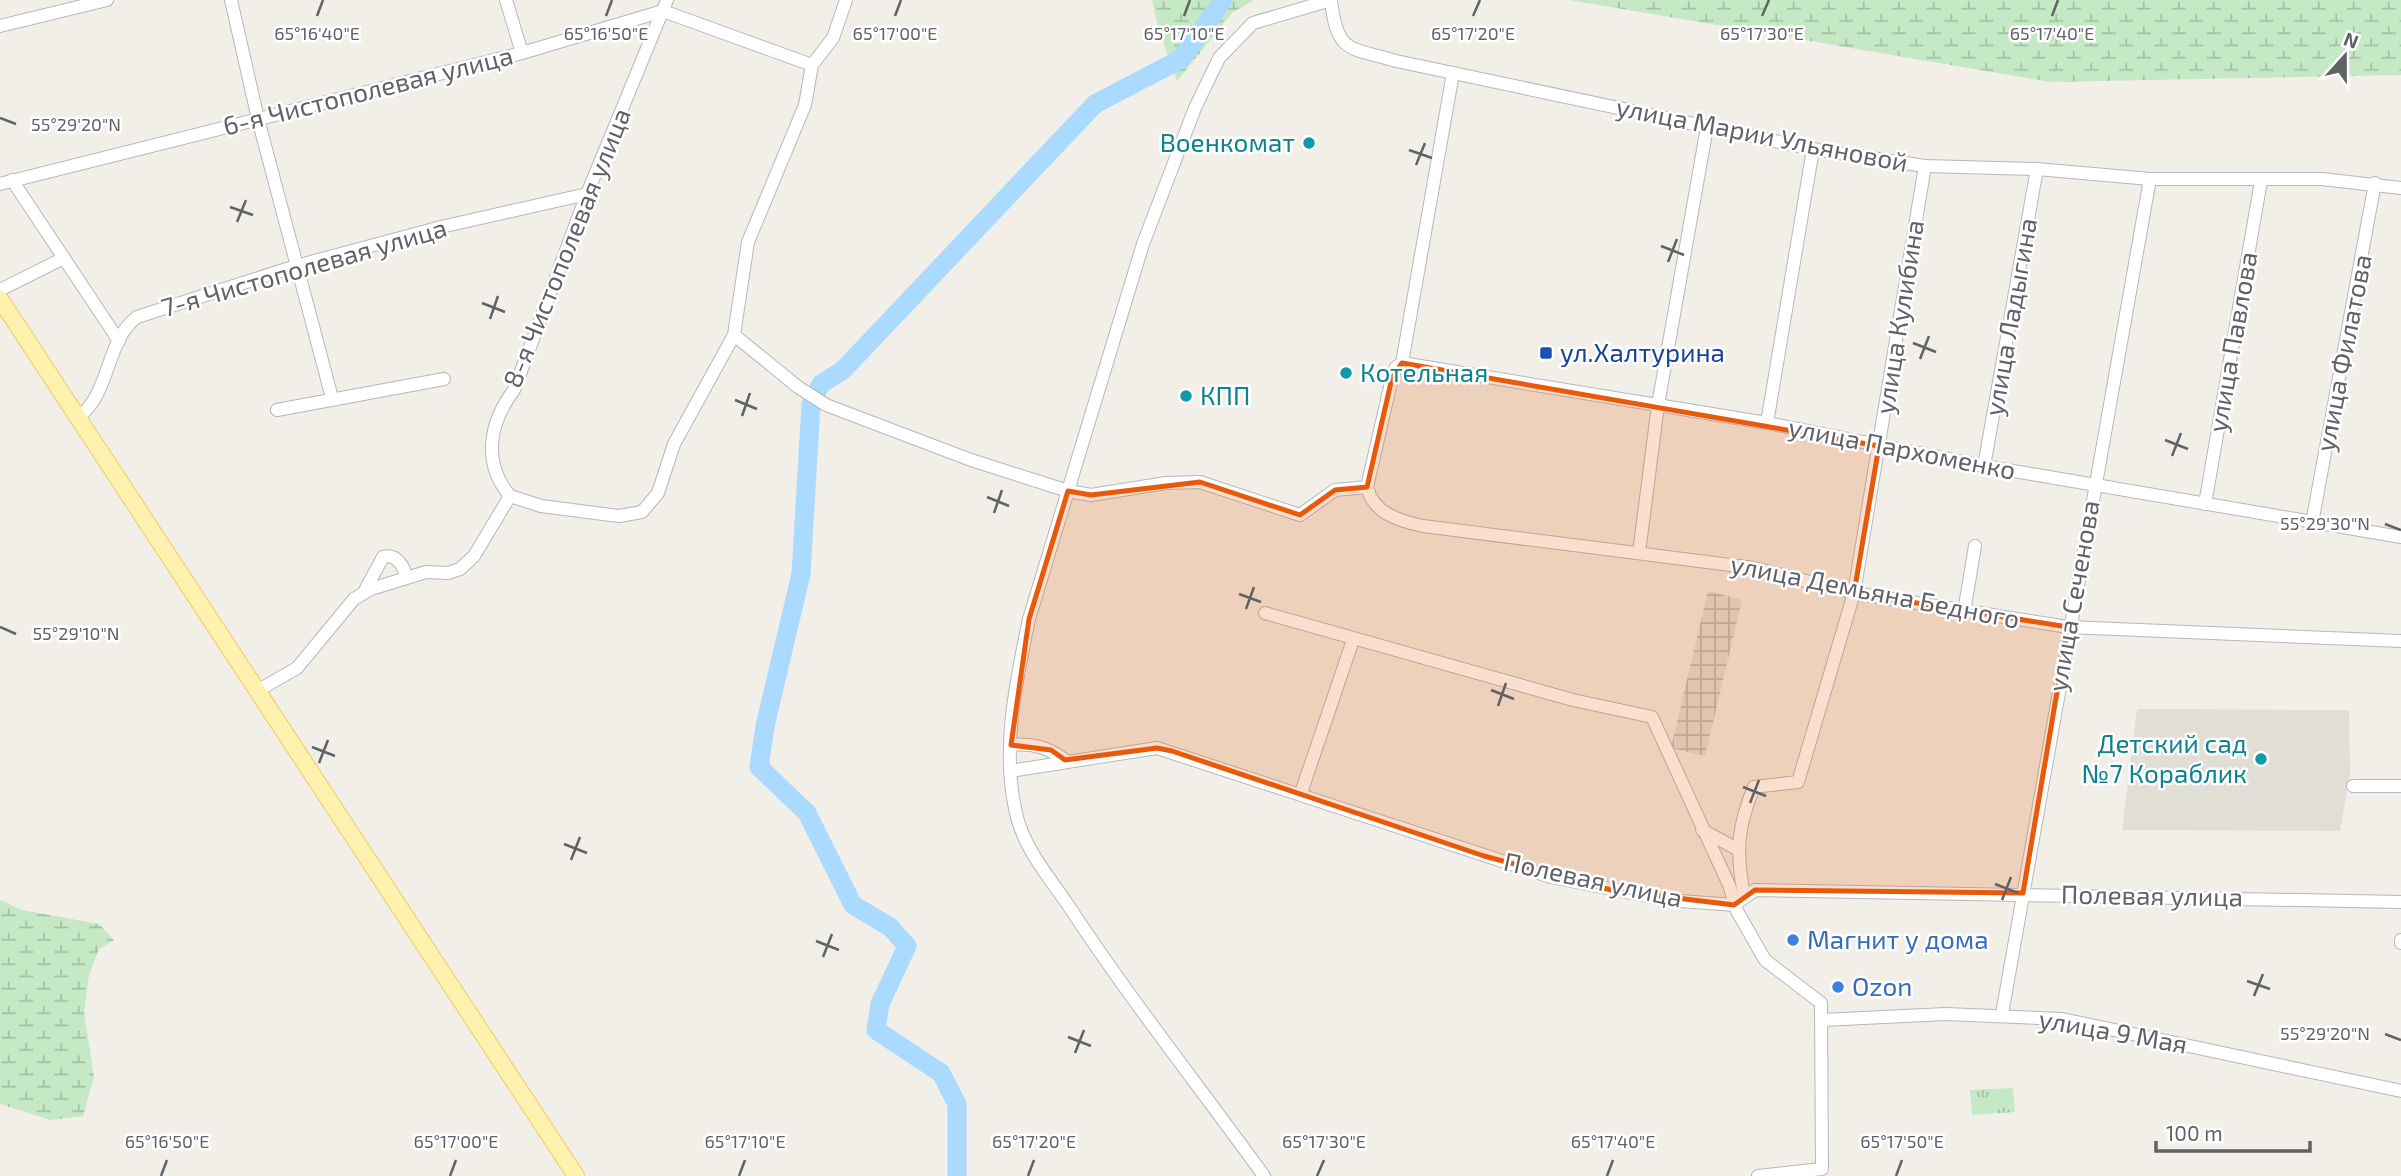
<svg xmlns="http://www.w3.org/2000/svg" width="2401" height="1176" font-family="'Exo 2',sans-serif">
<defs>
<pattern id="industrial-grid" width="8" height="8" patternUnits="userSpaceOnUse" patternTransform="scale(1.75)"><rect width="8" height="8" fill="#e0deda"/><path d="M0 4h8M4 0v8" fill="none" stroke="#b9b8b5"/></pattern>
<pattern id="wetland-marsh" width="20" height="14" patternUnits="userSpaceOnUse" patternTransform="scale(1.75)"><rect width="20" height="14" fill="#c5e8c5"/><path d="M1 5h8M5 5V1M11 12h8M15 12V8" fill="none" stroke="#a3c0a4"/></pattern>
<pattern id="park-tufts" width="24" height="20" patternUnits="userSpaceOnUse" patternTransform="scale(1.75)"><rect width="24" height="20" fill="#c5e8c5"/><path d="M3 7l-1-3M5 7V3M7 7l1-3M15 17l-1-3M17 17v-4M19 17l1-3" fill="none" stroke="#a3c0a4"/></pattern>
</defs>
<rect width="100%" height="100%" fill="#f1efe8"/>
<!-- industrial -->
<path fill="url(#industrial-grid)" d="M1708,591L1742,600L1705,756L1671,748Z"/>
<!-- education -->
<path fill="#e1ded6" d="M2137,709L2349,710L2350,773L2340,831L2122,830Z"/>
<!-- wetland -->
<g fill="url(#wetland-marsh)">
<path d="M1152,0H1254L1233,12L1177,81L1158,27Z"/>
<path d="M1570,0H2401V75L2050,82Z"/>
<path d="M0,900L22,910L99,924L114,940L99,949L89,975L84,1012L94,1077L83,1116L50,1120L0,1104Z"/>
</g>
<!-- park -->
<path fill="url(#park-tufts)" d="M2013,1088L2015,1112L1972,1115L1970,1090Z"/>
<g fill="none" stroke-linecap="round" stroke-linejoin="round">
<!-- river -->
<g stroke="#aadaff" stroke-width="19">
<path d="M816,393L821,384L843,370L1095,104L1181,59L1223,0"/>
<path d="M811,404L801,574L765,726L759,767L807,813L853,905L890,927L907,946L880,1004L876,1030L941,1073L957,1104V1176"/>
</g>
<!-- minor casing -->
<g stroke="#b5b8bc" stroke-width="14">
<g id="minor">
<path d="M231,0L258,119L332,398"/>
<path d="M506,0L522,53"/>
<path d="M0,26L107,0"/>
<path d="M12,180L119,341"/>
<path d="M0,184L522,53L663,11L812,65"/>
<path d="M0,290L64,258"/>
<path d="M734,335L798,387L826,405L971,460L1068,491L1091,495L1166,483L1200,482L1300,515L1335,490L1367,487L1392,378L1396,367L1402,363L1453,73"/>
<path d="M1402,363L1767,423L1984,466L2401,537"/>
<path d="M277,410L444,379"/>
<path d="M78,417C111,394 105,341 137,317L296,266L441,227L587,194"/>
<path d="M1767,423L1813,149"/>
<path d="M1984,466L2037,169"/>
<path d="M1367,487C1373,513 1399,521 1423,526L1754,568L1854,593L2068,627L2401,641"/>
<path d="M510,496L541,506L619,516L642,512L658,493L674,444L734,335L748,242L805,105L812,65L833,38L846,0"/>
<path d="M510,496C482,463 489,423 514,390L587,194L667,0"/>
<path d="M2205,504L2261,181"/>
<path d="M2312,523L2375,183"/>
<path d="M1639,553L1658,405L1707,127"/>
<path d="M363,594L383,557C396,553 404,566 406,577"/>
<path d="M1964,612L1975,546"/>
<path d="M1265,613L1573,700L1652,717L1729,885L1737,911L1765,960L1821,1003L1822,1169L1758,1176"/>
<path d="M257,691L297,668L354,599L371,589L426,572L448,573L460,569L474,556L510,496"/>
<path d="M1011,745C1032,743 1048,747 1065,760"/>
<path d="M1010,771L1157,748L1551,877L1667,900L1734,905L1755,890L2401,902"/>
<path d="M2353,786H2401"/>
<path d="M1301,793L1353,640"/>
<path d="M1702,830L1737,849"/>
<path d="M1744,895C1736,853 1737,827 1754,787L1798,782L1854,593L1925,166"/>
<path d="M2401,943V940"/>
<path d="M2002,1014L2150,179"/>
<path d="M1822,1020L1946,1014L2062,1019L2401,1091"/>
<path d="M1264,1176C1199,1086 1129,998 1068,905C1049,877 1023,847 1016,813C1001,749 1016,682 1029,619L1143,244L1195,108L1219,58L1253,23L1331,0C1337,54 1349,47 1396,61L1813,149L1925,166L2037,169L2150,179H2322L2401,188"/>
</g>
</g>
<!-- major casing -->
<g stroke="#f2c960" stroke-width="18">
<path id="major" d="M0,299L576,1176"/>
</g>
<!-- minor -->
<use href="#minor" stroke="#fff" stroke-width="12"/>
<!-- major -->
<use href="#major" stroke="#fff2af" stroke-width="16"/>
</g>
<!-- marked area -->
<path fill="#e8590c" fill-opacity="0.2" stroke="#e8590c" stroke-width="5" stroke-linejoin="round" d="M1402,363L1879,446L1854,593L2068,627L2023,893L1755,890L1734,905L1611,890L1484,856L1172,751L1157,748L1065,760L1051,750L1011,745L1029,619L1068,491L1091,495L1200,482L1300,515L1335,490L1367,487L1392,378Z"/>
<!-- ticks -->
<path fill="none" stroke="#5f6368" stroke-width="2.5" d="M317,16L323,0M606,16L612,0M895,16L901,0M1184,16L1190,0M1473,16L1480,0M1762,16L1769,0M2052,16L2058,0M0,118L16,124M1409,150L1432,158M1416,165L1425,143M230,207L253,215M237,222L246,200M1661,246L1684,255M1668,262L1677,239M482,303L505,312M490,319L498,296M1913,343L1936,352M1920,359L1929,336M735,400L757,409M742,416L750,393M2165,440L2188,449M2172,456L2181,433M987,497L1009,506M994,513L1002,490M2385,524L2401,530M1239,594L1261,602M1246,609L1254,587M0,627L16,634M1491,690L1514,699M1498,706L1506,683M312,747L335,756M319,763L328,740M1743,787L1766,796M1750,803L1759,780M564,844L587,853M571,860L580,837M1995,884L2018,893M2002,900L2011,877M816,941L839,950M823,957L832,934M2247,981L2270,989M2254,996L2263,974M2385,1034L2401,1040M1068,1037L1091,1046M1075,1053L1084,1030M161,1176L167,1160M450,1176L456,1160M739,1176L745,1160M1028,1176L1034,1160M1317,1176L1324,1160M1607,1176L1613,1160M1896,1176L1902,1160"/>
<!-- markers -->
<g fill="#0f9aa8" stroke="#fff" stroke-width="2.5">
<circle cx="1309" cy="143" r="7"/>
<circle cx="1346" cy="373" r="7"/>
<circle cx="1186" cy="396" r="7"/>
<circle cx="2261" cy="759" r="7"/>
</g>
<rect fill="#1a4fb4" stroke="#fff" stroke-width="2.5" x="1539" y="346" width="14" height="14" rx="3.5"/>
<g fill="#3f7fe0" stroke="#fff" stroke-width="2.5">
<circle cx="1793" cy="940" r="7"/>
<circle cx="1838" cy="987" r="7"/>
</g>
<g text-anchor="middle" stroke-width="5" stroke-linejoin="round" paint-order="stroke">
<!-- street labels -->
<g font-size="26" fill="#5f6368" stroke="#fff">
<text transform="translate(368 91) rotate(-14)" y="9">6-я Чистополевая улица</text>
<text transform="translate(1762 135) rotate(11)" y="9">улица Марии Ульяновой</text>
<text transform="translate(567 248) rotate(-68)" y="9">8-я Чистополевая улица</text>
<text transform="translate(304 268) rotate(-16)" y="9">7-я Чистополевая улица</text>
<text transform="translate(1900 317) rotate(-81)" y="9">улица Кулибина</text>
<text transform="translate(2011 317) rotate(-80)" y="9">улица Ладыгина</text>
<text transform="translate(2233 342) rotate(-80)" y="9">улица Павлова</text>
<text transform="translate(2344 353) rotate(-79)" y="9">улица Филатова</text>
<text transform="translate(1902 449) rotate(11)" y="9">улица Пархоменко</text>
<text transform="translate(1875 592) rotate(11)" y="9">улица Демьяна Бедного</text>
<text transform="translate(2074 596) rotate(-80)" y="9">улица Сеченова</text>
<text transform="translate(1593 880) rotate(12)" y="9">Полевая улица</text>
<text transform="translate(2152 896) rotate(1)" y="9">Полевая улица</text>
<text transform="translate(2113 1032) rotate(10)" y="9">улица 9 Мая</text>
</g>
<!-- culture labels -->
<g font-size="26" fill="#0d838f" stroke="#fff" text-anchor="end">
<text x="1295" y="152">Военкомат</text>
<text x="1360" y="382" text-anchor="start">Котельная</text>
<text x="1200" y="405" text-anchor="start">КПП</text>
<text x="2247" y="753">Детский сад<tspan x="2247" dy="30">№7 Кораблик</tspan></text>
</g>
<!-- transit labels -->
<g font-size="26" fill="#164399" stroke="#fff" text-anchor="start">
<text x="1560" y="362">ул.Халтурина</text>
</g>
<!-- shop labels -->
<g font-size="26" fill="#366cbe" stroke="#fff" text-anchor="start">
<text x="1807" y="949">Магнит у дома</text>
<text x="1852" y="996">Ozon</text>
</g>
</g>
<g font-size="18" text-anchor="middle" fill="#5f6368" stroke="#fff" stroke-width="5" stroke-linejoin="round" paint-order="stroke">
<text x="317" y="40">65°16'40"E</text>
<text x="606" y="40">65°16'50"E</text>
<text x="895" y="40">65°17'00"E</text>
<text x="1184" y="40">65°17'10"E</text>
<text x="1473" y="40">65°17'20"E</text>
<text x="1762" y="40">65°17'30"E</text>
<text x="2052" y="40">65°17'40"E</text>
<text x="76" y="131">55°29'20"N</text>
<text x="2325" y="530">55°29'30"N</text>
<text x="76" y="640">55°29'10"N</text>
<text x="2325" y="1040">55°29'20"N</text>
<text x="167" y="1148">65°16'50"E</text>
<text x="456" y="1148">65°17'00"E</text>
<text x="745" y="1148">65°17'10"E</text>
<text x="1034" y="1148">65°17'20"E</text>
<text x="1324" y="1148">65°17'30"E</text>
<text x="1613" y="1148">65°17'40"E</text>
<text x="1902" y="1148">65°17'50"E</text>
</g>
<!-- north arrow -->
<g transform="translate(2345 56) rotate(21)" stroke="#ffffff" stroke-width="5" paint-order="stroke">
<path d="M0-5L12 26L0 18L-12 26Z" fill="#5f6368"/>
<text y="-10" font-size="19" font-weight="bold" text-anchor="middle" fill="#5f6368">N</text>
</g>
<!-- scale -->
<path d="M2156 1141v10h154v-10" fill="none" stroke="#5f6368" stroke-width="3.5"/>
<text x="2166" y="1141" font-size="21" fill="#5f6368" stroke="#ffffff" stroke-width="5" paint-order="stroke">100 m</text>
</svg>
